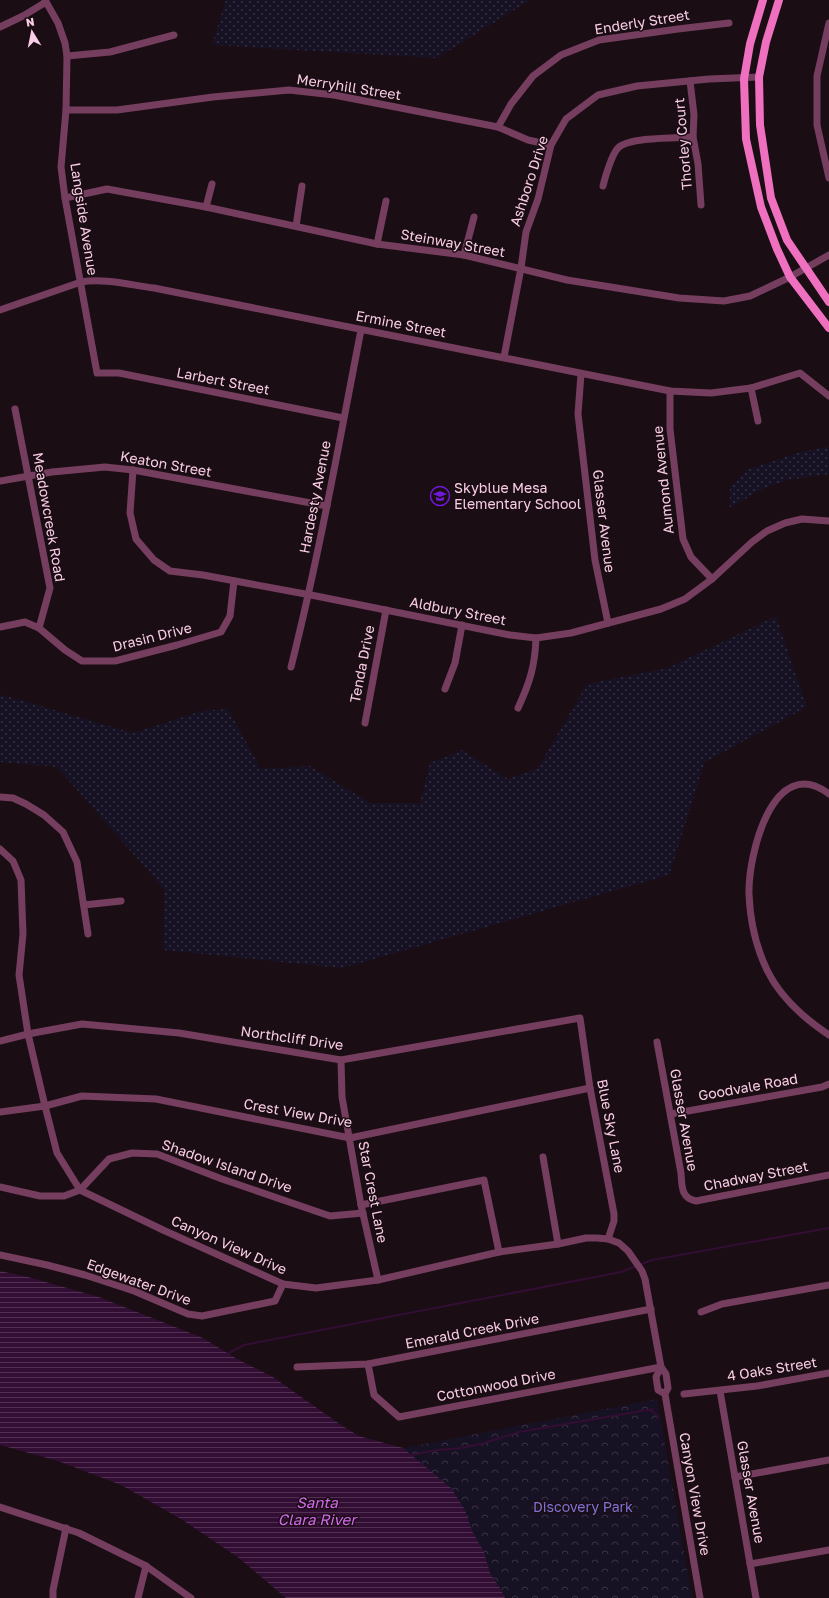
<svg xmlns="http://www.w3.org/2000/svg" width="829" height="1598" font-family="'Golos Text',sans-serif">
<defs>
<pattern id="grass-dots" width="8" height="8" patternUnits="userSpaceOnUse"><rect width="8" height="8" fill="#171124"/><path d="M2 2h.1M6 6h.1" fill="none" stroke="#3a3244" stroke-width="1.8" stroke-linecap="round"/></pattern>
<pattern id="forest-crowns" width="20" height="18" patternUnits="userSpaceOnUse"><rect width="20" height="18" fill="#171124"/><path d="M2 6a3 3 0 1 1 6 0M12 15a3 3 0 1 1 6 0" fill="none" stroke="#3a3244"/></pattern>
<pattern id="water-rules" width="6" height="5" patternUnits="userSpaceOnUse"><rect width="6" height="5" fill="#330e34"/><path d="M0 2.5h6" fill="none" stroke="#513051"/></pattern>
</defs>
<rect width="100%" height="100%" fill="#1b0d14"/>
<!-- grass -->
<g fill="url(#grass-dots)">
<path d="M226,0H530L437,58L212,45Z"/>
<path d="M829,447V474L788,480L762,489L730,508V487L749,469L800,452Z"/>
<path d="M776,616L807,707L705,762L669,875L342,968L163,950L164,889L57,767L0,762V695H3L133,733L202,711L228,709L261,769L310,766L370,803H420L430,763L462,750L508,779L538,768L587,684L668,668Z"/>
</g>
<!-- forest -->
<path fill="url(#forest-crowns)" d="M657,1399L692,1598H285L274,1587L253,1477Z"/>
<!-- water -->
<path fill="url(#water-rules)" d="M0,1271L28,1277L99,1297L203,1338L237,1359L273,1377L341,1425L359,1436L403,1448L451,1488L465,1510L472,1531L484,1552L490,1573L500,1588L505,1598H286L239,1558L181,1519L121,1485L58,1461L0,1445Z"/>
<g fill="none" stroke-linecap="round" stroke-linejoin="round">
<!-- stream -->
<g stroke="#330e34" stroke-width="2">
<path d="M227,1354L244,1345L621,1272L652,1260L829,1228"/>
<path d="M409,1455H411L437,1450L462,1448L484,1443L519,1432L653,1409L651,1411L657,1415L658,1418H657"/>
</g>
<!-- street -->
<g stroke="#753e5f" stroke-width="7">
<path d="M45,0L58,23L65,43L67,56L66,110L61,167L65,198L97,373H119L343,418"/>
<path d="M829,23L817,76V125L829,178"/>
<path d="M0,27L23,16L46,2"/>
<path d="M67,56L110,52L174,35"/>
<path d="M690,81L694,115L693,137L698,164L701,205"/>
<path d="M66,110H117L213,97L289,90L334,95L498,127L528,140L551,145"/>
<path d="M498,127L511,104L533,76L561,55L599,40L678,29L729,23"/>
<path d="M603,186C605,177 612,154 618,148C629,137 676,138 693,137"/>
<path d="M65,198L107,189L206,207L377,244L464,255L567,280L679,298L724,301L750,296L790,277L829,255"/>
<path d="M206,207L212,184"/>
<path d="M296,226L302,186"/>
<path d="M377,244L386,201"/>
<path d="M464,255L474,217"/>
<path d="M0,310L81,282C104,278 130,285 154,288L670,391L711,393L751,388L800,373L829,396"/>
<path d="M504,357L521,268L526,232L538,199L551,145L566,119L598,95L637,86L709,79L759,77"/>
<path d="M581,374L578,414L595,560L608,623"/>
<path d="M751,388L758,421"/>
<path d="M670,391V429L683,539L691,557L712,579"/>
<path d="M15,409L50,588L39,628"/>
<path d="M133,470L130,513L136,539L154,560L170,571L203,575L316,596L510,635L536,638L571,633L661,609L685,599L712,579L752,542L767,531L785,523L802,519L829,521"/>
<path d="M0,481L52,472L105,467L133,470L327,506"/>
<path d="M0,627L25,622L39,628L65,650L82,661H115L177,645L221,632L230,616L234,581"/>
<path d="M291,667C319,556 339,443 361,330"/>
<path d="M445,689L455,663L462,625"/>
<path d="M518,708C530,682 535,666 536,638"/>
<path d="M365,723L386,610"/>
<path d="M829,794C773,752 748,855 749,894C750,919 756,947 767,970C780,997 805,1019 829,1035"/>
<path d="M0,797L13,798L26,804L44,815L63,832L77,862L88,934"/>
<path d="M0,849L13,861L21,880L23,934L19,975L28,1034L45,1106L57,1153L80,1190L163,1230L283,1284L316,1288L378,1280L499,1252L558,1244L586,1238H597L608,1239L619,1243L628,1251L642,1271L645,1279L661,1367L399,1417L374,1395L368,1364"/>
<path d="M84,905L121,901"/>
<path d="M0,1041L28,1034L82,1024L179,1033L341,1060L580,1018L590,1088L614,1214V1221L608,1239"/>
<path d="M657,1042L681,1173C682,1187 681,1198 696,1201L829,1175"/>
<path d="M341,1060L342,1097L361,1205L378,1280"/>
<path d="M0,1112L45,1106L82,1096L156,1099L350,1138L590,1088"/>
<path d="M671,1114L822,1087L829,1084"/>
<path d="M543,1157L558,1244"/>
<path d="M0,1187L40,1196H64L80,1190L109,1159L132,1153L157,1154L222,1179L330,1216L363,1213"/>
<path d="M361,1205L484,1180L499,1252"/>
<path d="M0,1255L47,1265L85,1275L134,1291L188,1314L202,1316L275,1301L283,1284"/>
<path d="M701,1312L722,1304L829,1285"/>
<path d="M297,1367L368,1364L651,1309"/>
<path d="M720,1391L756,1598"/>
<path d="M665,1394L658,1390L656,1377L661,1367L666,1374L668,1388L665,1394L700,1598"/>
<path d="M684,1394L757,1386L829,1373"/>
<path d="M735,1477L829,1460"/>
<path d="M0,1507L79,1533L146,1566L191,1598"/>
<path d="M750,1564L829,1550"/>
<path d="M53,1598V1590L66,1528"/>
<path d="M138,1598L146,1566"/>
</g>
<!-- secondary -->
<g stroke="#ee70be" stroke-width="8">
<path d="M763,0L750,44L744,79L746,139L761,207L777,249L790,277L829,328"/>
<path d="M779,0L766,42L759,77L760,125L771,198L787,240L829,302"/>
</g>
</g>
<!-- icons -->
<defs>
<g id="school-ring" transform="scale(1)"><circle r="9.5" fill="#1b0d14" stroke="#701ad8" stroke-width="1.5"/><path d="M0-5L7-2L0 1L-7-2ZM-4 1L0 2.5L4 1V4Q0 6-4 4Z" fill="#701ad8"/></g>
</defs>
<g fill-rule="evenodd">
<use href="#school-ring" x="440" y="496"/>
</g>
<g text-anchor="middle" stroke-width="3" stroke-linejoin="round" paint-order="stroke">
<!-- street labels -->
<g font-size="14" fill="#f9cde5" stroke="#1b0d14">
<text transform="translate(642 22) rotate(-9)" y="5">Enderly Street</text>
<text transform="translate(349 87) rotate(9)" y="5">Merryhill Street</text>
<text transform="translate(683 144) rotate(-95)" y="5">Thorley Court</text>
<text transform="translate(529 181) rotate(-72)" y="5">Ashboro Drive</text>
<text transform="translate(84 219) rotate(81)" y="5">Langside Avenue</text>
<text transform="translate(453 243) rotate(10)" y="5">Steinway Street</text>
<text transform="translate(401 324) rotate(11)" y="5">Ermine Street</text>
<text transform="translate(223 381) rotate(11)" y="5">Larbert Street</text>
<text transform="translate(166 464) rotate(10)" y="5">Keaton Street</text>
<text transform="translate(663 480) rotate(-96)" y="5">Aumond Avenue</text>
<text transform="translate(315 497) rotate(-79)" y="5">Hardesty Avenue</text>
<text transform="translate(49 517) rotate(80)" y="5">Meadowcreek Road</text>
<text transform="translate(604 521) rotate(83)" y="5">Glasser Avenue</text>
<text transform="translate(458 611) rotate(11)" y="5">Aldbury Street</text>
<text transform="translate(152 637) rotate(-14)" y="5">Drasin Drive</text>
<text transform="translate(362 664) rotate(-79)" y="5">Tenda Drive</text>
<text transform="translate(292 1038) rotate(8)" y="5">Northcliff Drive</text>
<text transform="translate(748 1087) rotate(-10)" y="5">Goodvale Road</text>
<text transform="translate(298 1113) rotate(10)" y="5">Crest View Drive</text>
<text transform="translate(684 1120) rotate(80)" y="5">Glasser Avenue</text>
<text transform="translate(611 1126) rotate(79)" y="5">Blue Sky Lane</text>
<text transform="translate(227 1166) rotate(19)" y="5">Shadow Island Drive</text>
<text transform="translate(756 1176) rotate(-11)" y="5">Chadway Street</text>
<text transform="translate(373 1192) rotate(79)" y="5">Star Crest Lane</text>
<text transform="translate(229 1245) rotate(24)" y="5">Canyon View Drive</text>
<text transform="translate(139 1282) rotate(20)" y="5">Edgewater Drive</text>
<text transform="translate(472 1331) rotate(-11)" y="5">Emerald Creek Drive</text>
<text transform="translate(772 1369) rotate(-9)" y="5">4 Oaks Street</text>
<text transform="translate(496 1385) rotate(-11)" y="5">Cottonwood Drive</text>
<text transform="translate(751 1492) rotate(80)" y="5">Glasser Avenue</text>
<text transform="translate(695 1494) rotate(80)" y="5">Canyon View Drive</text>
</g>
<!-- poi labels -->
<g font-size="14" fill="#f9cde5" stroke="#1b0d14" text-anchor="start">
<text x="454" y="493">Skyblue Mesa<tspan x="454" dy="16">Elementary School</tspan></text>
</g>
<!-- park labels -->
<g font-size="14" fill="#7d73d4" stroke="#1b0d14">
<text x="583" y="1512">Discovery Park</text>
</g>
<!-- water labels -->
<g font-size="15" font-style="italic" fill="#d468ed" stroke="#1b0d14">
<text x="317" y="1508">Santa<tspan x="317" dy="17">Clara River</tspan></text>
</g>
</g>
<!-- north arrow -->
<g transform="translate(32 32) rotate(350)" stroke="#1b0d14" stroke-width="3" paint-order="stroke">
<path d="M0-3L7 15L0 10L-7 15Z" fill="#f9cde5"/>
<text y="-6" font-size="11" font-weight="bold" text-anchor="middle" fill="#f9cde5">N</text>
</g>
</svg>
